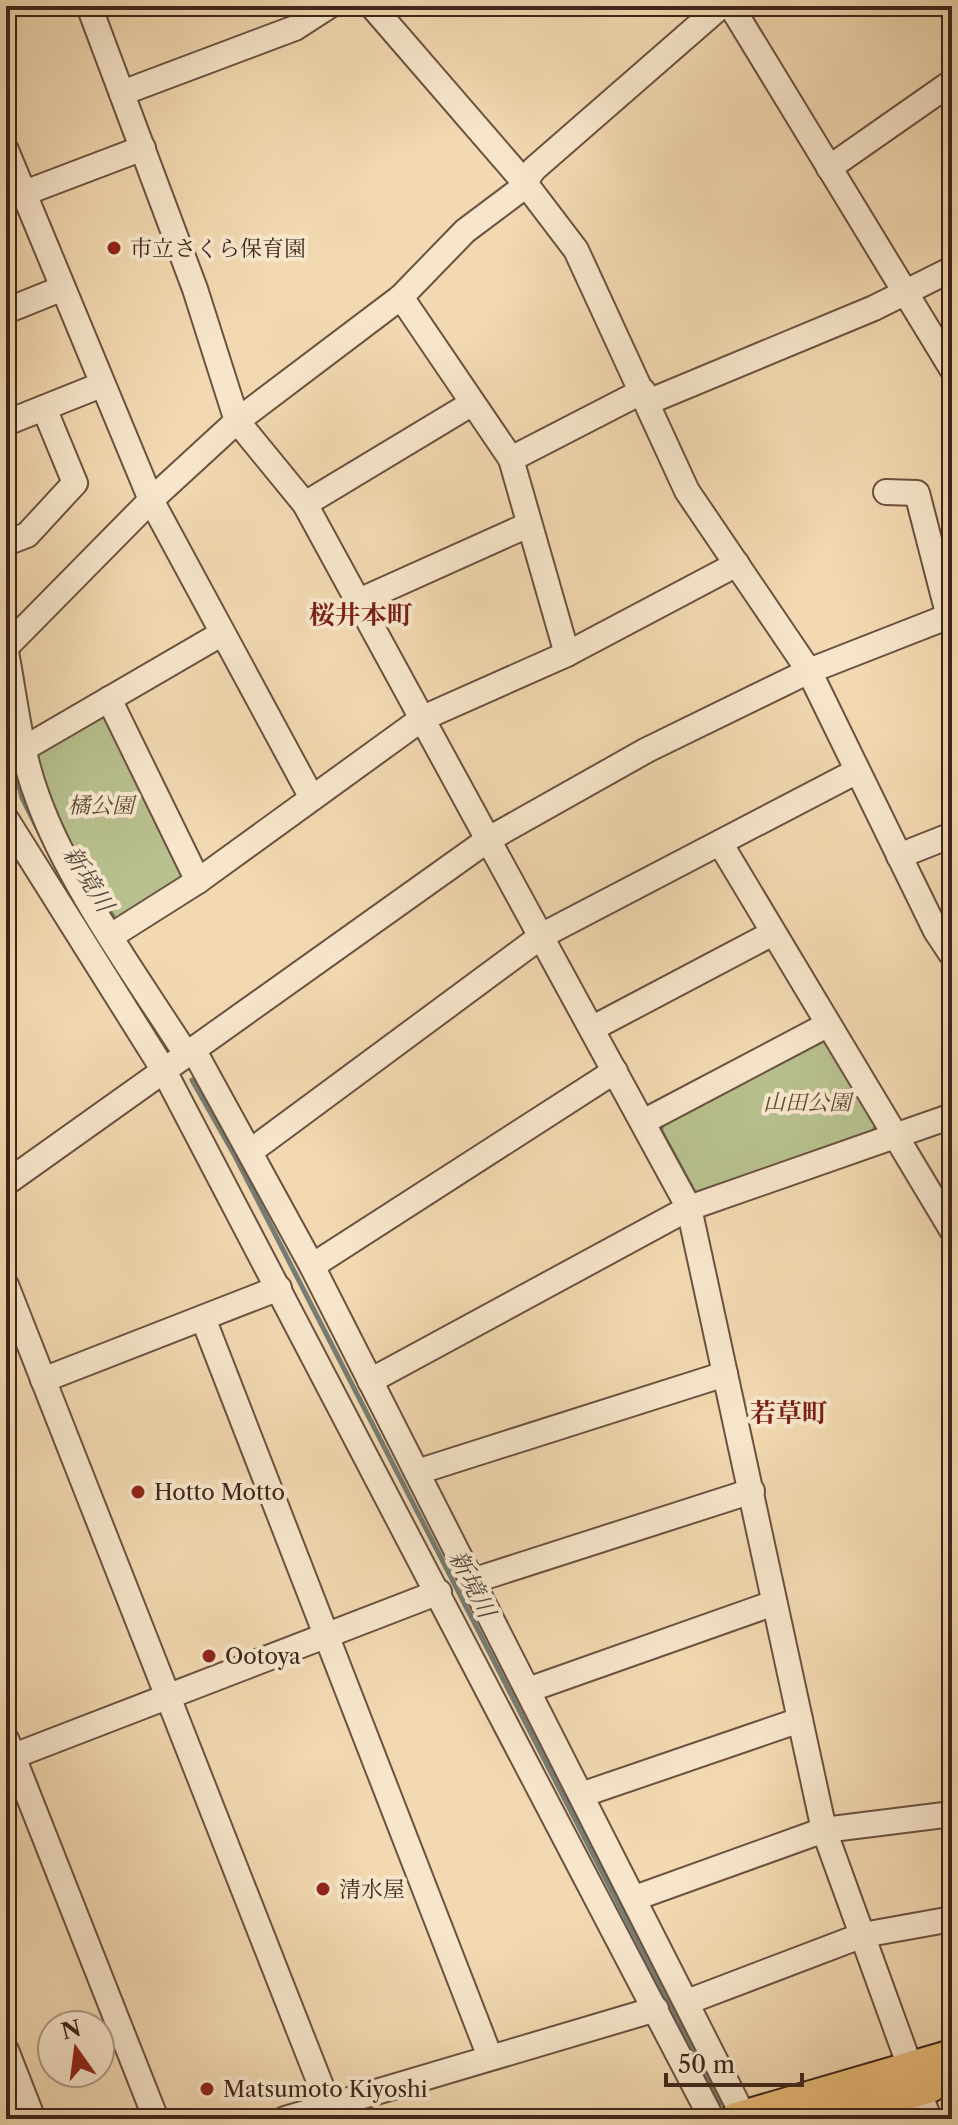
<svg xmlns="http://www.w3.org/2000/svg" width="958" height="2125" font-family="'Libre Caslon Text','Noto Serif JP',serif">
<rect width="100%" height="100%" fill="#f2d9b1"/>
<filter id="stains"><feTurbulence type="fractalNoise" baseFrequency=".0025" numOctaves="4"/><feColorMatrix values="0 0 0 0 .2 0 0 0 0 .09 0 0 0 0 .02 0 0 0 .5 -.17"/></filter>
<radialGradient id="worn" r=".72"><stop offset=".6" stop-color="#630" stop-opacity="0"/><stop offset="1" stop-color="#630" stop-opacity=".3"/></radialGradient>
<!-- green -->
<g fill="#b7c08e" stroke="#7a7254" stroke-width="2">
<path d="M102,715L109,716L189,878L116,919L51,814L36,754Z"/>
<path d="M819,1039L828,1042L876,1122L873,1130L696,1193L662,1130L664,1122Z"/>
</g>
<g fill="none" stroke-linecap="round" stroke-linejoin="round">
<!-- stream -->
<g stroke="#767d74" stroke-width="5">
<path d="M6,731L22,798L46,846"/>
<path d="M192,1080L235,1156L721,2104"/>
</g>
<!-- minor casing -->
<g stroke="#6b5140" stroke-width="28">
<g id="minor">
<path d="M89,6L195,289L237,421L305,504L689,1208L824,1830L929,2119"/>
<path d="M372,6L525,183L576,250L687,491L809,671L936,931L952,955"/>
<path d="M731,6L952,369"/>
<path d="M122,93L295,28L329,6"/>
<path d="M6,150L151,500L312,798"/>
<path d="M829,168L952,82"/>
<path d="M6,200L143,148"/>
<path d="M401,297L511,459L567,654"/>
<path d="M6,311L63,288"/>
<path d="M648,402L874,308L952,269"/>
<path d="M6,423L101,385"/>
<path d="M511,459L643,391"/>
<path d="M886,492L917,493L949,617"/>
<path d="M305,504L471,404"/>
<path d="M6,543L27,535L75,483L44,408"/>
<path d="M359,601L528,525"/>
<path d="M6,647L151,500L237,421L401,297L465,231L517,192L534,169L721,6"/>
<path d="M6,652C15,699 20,751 37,796C67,881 137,977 186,1054"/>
<path d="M109,699L198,881"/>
<path d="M25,748L221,634"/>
<path d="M6,819L163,1069L712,2119"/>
<path d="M720,843L952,1230"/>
<path d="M899,856L952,835"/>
<path d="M111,936L198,881L423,718L567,654L737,564"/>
<path d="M593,1028L773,933"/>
<path d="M193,1049L312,1266L744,2117"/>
<path d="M643,1122L827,1025"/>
<path d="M251,1151L543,935L857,771"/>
<path d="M6,1183L489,839L647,750L809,671L952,615"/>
<path d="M312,1266L615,1071"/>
<path d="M6,1285L334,2119"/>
<path d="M203,1318L490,2057"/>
<path d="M43,1380L279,1288"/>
<path d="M370,1381L689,1208L952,1116"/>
<path d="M417,1472L725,1374"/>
<path d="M472,1581L752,1491"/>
<path d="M528,1690L774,1603"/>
<path d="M6,1739L156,2119"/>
<path d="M6,1759L439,1592"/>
<path d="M581,1795L800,1720"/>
<path d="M635,1898L824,1830L952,1814"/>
<path d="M687,2002L863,1935L952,1919"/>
<path d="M6,2050L33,2119"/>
<path d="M285,2119L656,2009"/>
</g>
</g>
<!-- major casing -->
<g stroke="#3e241b" stroke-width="36">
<g id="major">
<path d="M736,2119L952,2056"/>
<path d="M824,2119L930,2086"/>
</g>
</g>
<!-- minor -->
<use href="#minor" stroke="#f7e6cc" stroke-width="24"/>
<!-- major -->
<use href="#major" stroke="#e9bc78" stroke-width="32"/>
</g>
<!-- markers -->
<g fill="#8f2418" stroke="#f7e6cc" stroke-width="3">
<circle cx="114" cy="248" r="8"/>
<circle cx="138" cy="1492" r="8"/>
<circle cx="209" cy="1656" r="8"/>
<circle cx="323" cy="1889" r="8"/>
<circle cx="207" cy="2089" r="8"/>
</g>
<g text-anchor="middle" stroke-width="8" stroke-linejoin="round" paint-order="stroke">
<!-- poi labels -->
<g font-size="22" fill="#3e241b" stroke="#f7e6cc" text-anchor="start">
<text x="130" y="256">市立さくら保育園</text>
<text x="154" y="1500">Hotto Motto</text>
<text x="225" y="1664">Ootoya</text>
<text x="339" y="1897">清水屋</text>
<text x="223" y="2097">Matsumoto Kiyoshi</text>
</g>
<!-- park labels -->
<g font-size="22" font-style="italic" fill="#5c4b38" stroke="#f7e6cc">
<text x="101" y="813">橘公園</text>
<text x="807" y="1110">山田公園</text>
</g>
<!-- water labels -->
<g font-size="24" font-style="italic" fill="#564940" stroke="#f7e6cc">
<text transform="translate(88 879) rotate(58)" y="8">新境川</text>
<text transform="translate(472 1584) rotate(63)" y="8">新境川</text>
</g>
<!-- quarter labels -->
<g font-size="26" font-weight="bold" fill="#7a1f14" stroke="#f7e6cc">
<text x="361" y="624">桜井本町</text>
<text x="789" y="1422">若草町</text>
</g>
</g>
<!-- margin -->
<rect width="958" height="2125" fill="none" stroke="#f2d9b1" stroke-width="32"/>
<rect x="8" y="8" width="942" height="2109" fill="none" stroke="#3e241b" stroke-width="4"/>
<rect x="16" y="16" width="926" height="2093" fill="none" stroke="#3e241b" stroke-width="2"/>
<!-- north arrow -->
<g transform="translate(76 2049) rotate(346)"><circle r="38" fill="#f7e6cc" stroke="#ad9885" stroke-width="2"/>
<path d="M0-6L14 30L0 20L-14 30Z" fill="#8f2418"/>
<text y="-12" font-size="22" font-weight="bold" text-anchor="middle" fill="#3e241b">N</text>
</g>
<!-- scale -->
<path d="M666 2073v12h136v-12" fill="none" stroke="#3e241b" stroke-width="4"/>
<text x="678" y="2073" font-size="24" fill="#3e241b" stroke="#f7e6cc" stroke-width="6" paint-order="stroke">50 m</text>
<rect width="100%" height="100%" filter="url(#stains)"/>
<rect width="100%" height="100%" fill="url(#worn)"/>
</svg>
